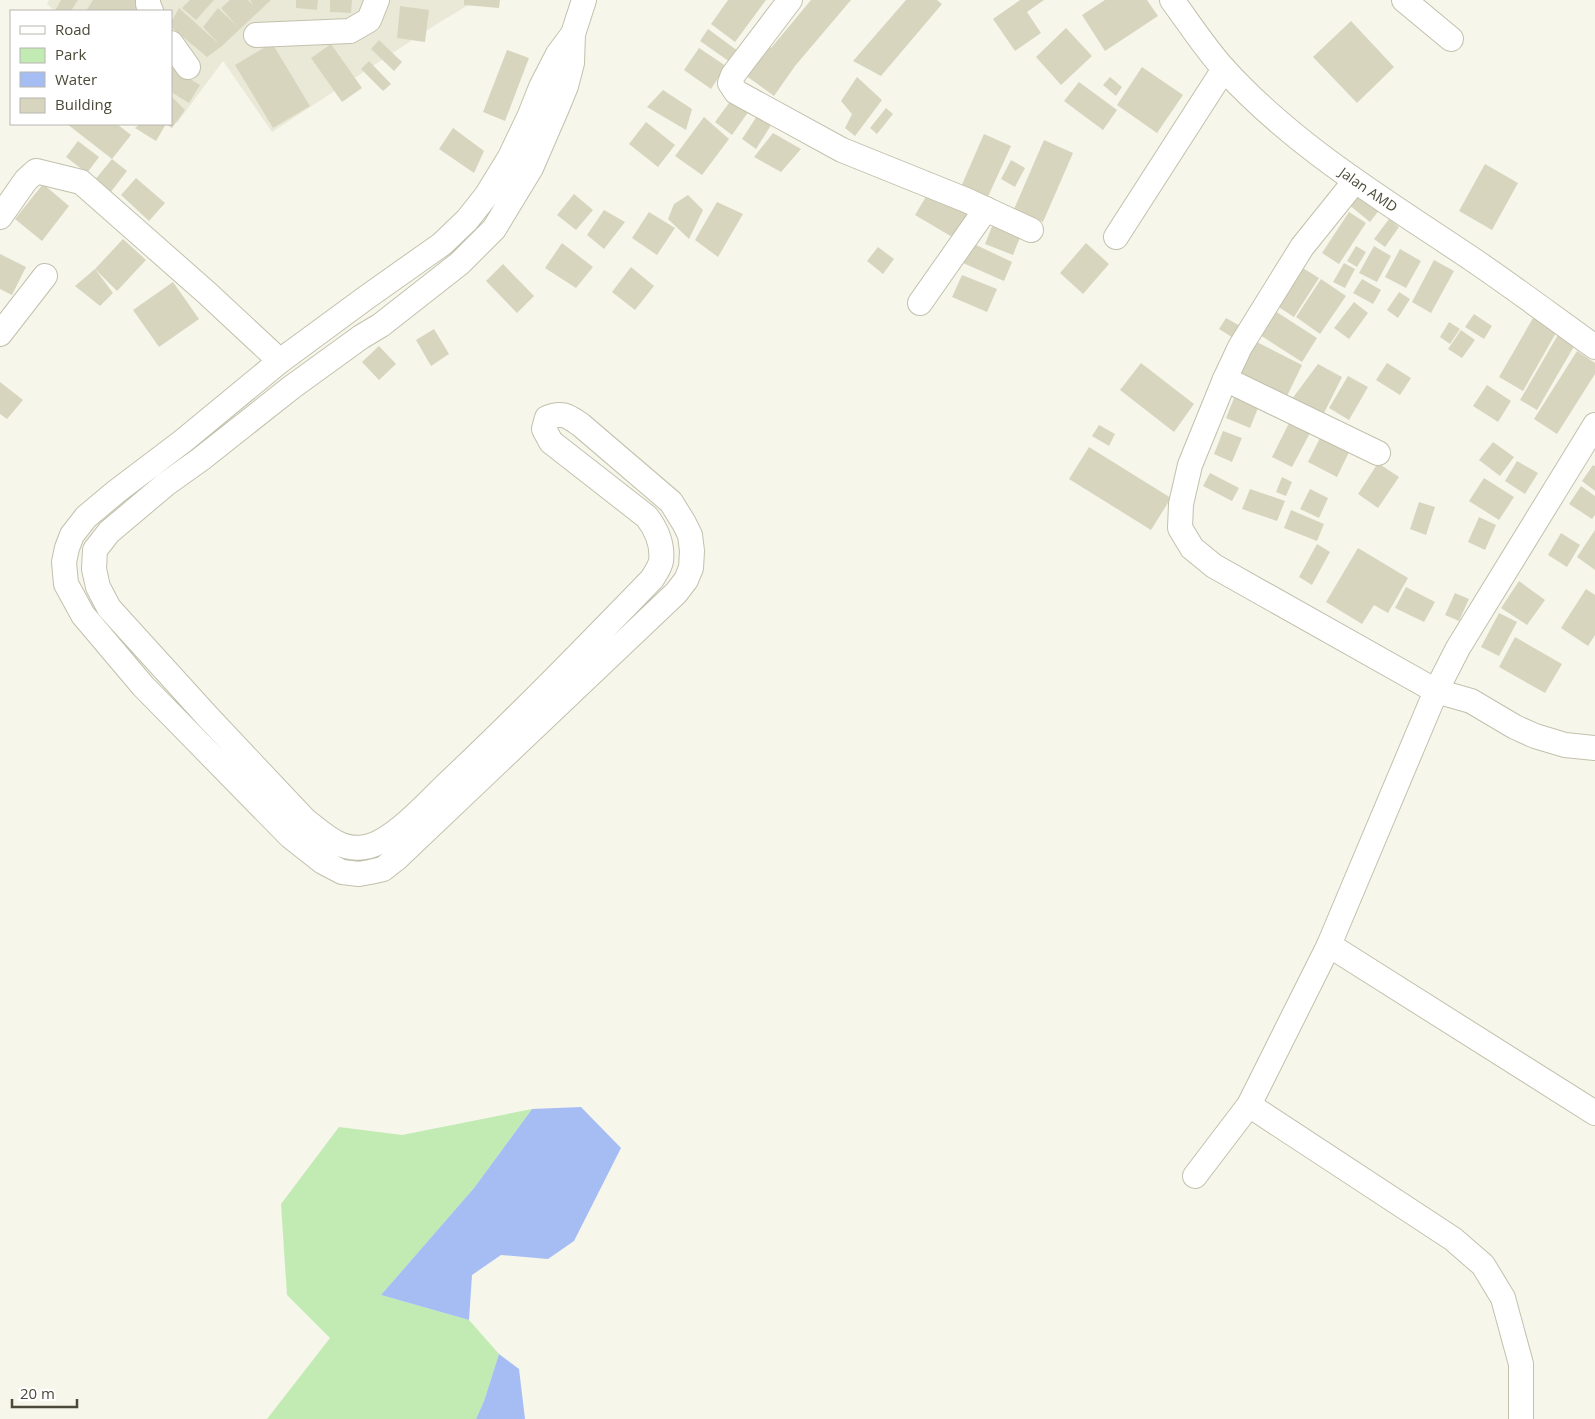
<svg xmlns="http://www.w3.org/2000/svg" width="1595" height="1419" font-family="'Open Sans',sans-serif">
<rect width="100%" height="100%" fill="#f6f6eb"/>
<!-- residential -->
<path fill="#eae9d8" d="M49,0H477L440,22L272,132L223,61L177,123L171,118V11H55L47,4Z"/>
<!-- green -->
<path fill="#c1ebb2" d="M532,1109L474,1188L381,1295L469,1320L499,1354L484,1401L476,1419H267L330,1338L287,1295L281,1204L339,1127L402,1135Z"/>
<!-- water -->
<g fill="#a6bdf4">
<path d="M581,1107L621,1148L574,1241L548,1259L501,1255L472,1275L469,1320L381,1295L474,1188L532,1109Z"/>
<path d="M499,1354L519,1369L525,1419H476L484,1401Z"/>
</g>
<!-- building -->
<g fill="#d8d5bf">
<path d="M61,0H78L71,11H55Z"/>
<path d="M93,0H144L137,11H86Z"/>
<path d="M190,0H214L196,20L182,8Z"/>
<path d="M230,0H248L253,5L250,0H271L222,46L207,57L171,27V22L179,8L219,44L203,27L218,8L237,26L221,8Z"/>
<path d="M296,0H318L317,10L296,8Z"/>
<path d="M330,0H352L351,13L330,12Z"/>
<path d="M464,0H500L499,8L464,5Z"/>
<path d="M728,0H766L735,42L711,24Z"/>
<path d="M811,0H851L795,66L774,96L741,72L763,42L771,48Z"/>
<path d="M906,0H937L942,4L881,76L853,61Z"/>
<path d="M1020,0H1044L1027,12L1041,33L1015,51L993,19Z"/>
<path d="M1105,0H1147L1158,16L1105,51L1082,15Z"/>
<path d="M400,6L429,10L425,42L397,38Z"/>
<path d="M1351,21L1394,67L1357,103L1313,57Z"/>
<path d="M1066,28L1092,56L1061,85L1036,57Z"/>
<path d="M708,29L738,51L730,62L700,41Z"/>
<path d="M379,40L402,62L394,71L371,49Z"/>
<path d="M272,43L310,106L273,128L235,65Z"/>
<path d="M331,44L362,88L342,102L311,58Z"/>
<path d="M699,48L726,66L711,89L684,70Z"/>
<path d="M507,50L529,58L505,121L483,112Z"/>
<path d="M369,61L391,84L383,91L361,69Z"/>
<path d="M171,67L200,85L189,103L171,92Z"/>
<path d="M1142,67L1183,95L1157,133L1117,105Z"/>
<path d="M857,77L882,100L855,136L845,128L852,114L841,101Z"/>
<path d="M1110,77L1122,87L1116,96L1103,85Z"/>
<path d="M1079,82L1117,110L1103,130L1064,101Z"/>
<path d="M663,90L692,109L686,130L647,107Z"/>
<path d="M171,96L185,110L172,128L166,124L156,141L135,128L140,124H171Z"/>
<path d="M732,99L749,111L732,135L715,122Z"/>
<path d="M886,108L893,114L877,134L870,128Z"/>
<path d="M761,110L775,119L756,149L742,139Z"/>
<path d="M704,117L729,139L702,175L675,156Z"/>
<path d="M646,122L675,145L658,167L629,144Z"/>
<path d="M67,124H117L131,135L112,159Z"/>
<path d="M453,128L484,151L474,173L439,149Z"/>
<path d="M773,133L801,149L781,172L754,157Z"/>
<path d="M984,134L1011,146L986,201L960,189Z"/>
<path d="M1044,140L1073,153L1043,222L1014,209Z"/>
<path d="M78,141L99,157L87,173L66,157Z"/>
<path d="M112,159L127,171L110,193L94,181Z"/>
<path d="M1011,160L1025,168L1015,187L1001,179Z"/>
<path d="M1485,164L1518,183L1492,230L1459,211Z"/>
<path d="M136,178L165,203L149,221L121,195Z"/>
<path d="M43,184L69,206L42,241L15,219Z"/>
<path d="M930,190L974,216L959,241L915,215Z"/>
<path d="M1358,191L1380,209L1370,222L1348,204Z"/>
<path d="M574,194L593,210L576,230L557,215Z"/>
<path d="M688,195L703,210L689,239L668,219L674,204Z"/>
<path d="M717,202L743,214L718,257L695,240Z"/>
<path d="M604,210L625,222L604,249L587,235Z"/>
<path d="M649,212L675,228L657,255L632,238Z"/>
<path d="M1349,212L1366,223L1339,264L1322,253Z"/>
<path d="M995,219L1023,230L1013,255L985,244Z"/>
<path d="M1389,219L1399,227L1385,247L1374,239Z"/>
<path d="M123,239L146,260L117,291L95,269Z"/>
<path d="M562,243L593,267L576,288L545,268Z"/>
<path d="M972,243L1012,262L1004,281L963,263Z"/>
<path d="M1086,243L1109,264L1083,294L1060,273Z"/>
<path d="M1356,246L1366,252L1357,267L1347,261Z"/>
<path d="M1374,246L1391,256L1377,282L1359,273Z"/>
<path d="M878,247L894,259L883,274L867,261Z"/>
<path d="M1400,249L1421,261L1406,288L1385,277Z"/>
<path d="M0,254L26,267L12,295L0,289Z"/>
<path d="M1434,260L1454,271L1431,313L1412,302Z"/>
<path d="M1344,263L1355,269L1345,288L1333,282Z"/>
<path d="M503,264L534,296L517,313L486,281Z"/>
<path d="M1298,265L1319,278L1294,317L1274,304Z"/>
<path d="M631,267L654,286L635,310L612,292Z"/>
<path d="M95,269L113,293L100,306L75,286Z"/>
<path d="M962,275L997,289L987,312L952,297Z"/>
<path d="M1321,279L1346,296L1320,334L1296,317Z"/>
<path d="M1362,279L1381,290L1373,304L1353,293Z"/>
<path d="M173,282L199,319L159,347L133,310Z"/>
<path d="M1399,292L1410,299L1398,318L1387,310Z"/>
<path d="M1354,302L1368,313L1349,339L1334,328Z"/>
<path d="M1272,309L1317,338L1302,362L1257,333Z"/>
<path d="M1474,314L1492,326L1484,339L1465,327Z"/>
<path d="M1226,318L1242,327L1235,339L1219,329Z"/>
<path d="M1533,318L1557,331L1523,391L1499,377Z"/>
<path d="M1449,322L1460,329L1450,344L1440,337Z"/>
<path d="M434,329L449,354L431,366L416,340Z"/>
<path d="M1461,330L1475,340L1462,358L1448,349Z"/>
<path d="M1559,333L1576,343L1537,410L1520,400Z"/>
<path d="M1253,340L1302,365L1287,396L1237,371Z"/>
<path d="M379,346L396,364L379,380L362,362Z"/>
<path d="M1577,351L1595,363V374L1557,434L1534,419Z"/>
<path d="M1141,363L1194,404L1174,432L1120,390Z"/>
<path d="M1387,363L1411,378L1400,395L1376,380Z"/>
<path d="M1318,364L1342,377L1324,413L1292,399Z"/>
<path d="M1348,376L1368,387L1349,420L1329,408Z"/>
<path d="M0,382L23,400L7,419L0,414Z"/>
<path d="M1487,385L1511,401L1498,422L1473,406Z"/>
<path d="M1238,388L1262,398L1250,428L1226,418Z"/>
<path d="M1289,423L1310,433L1292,467L1272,457Z"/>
<path d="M1099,425L1115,434L1109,446L1092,436Z"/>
<path d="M1324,430L1353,444L1337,477L1308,462Z"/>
<path d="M1223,431L1242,438L1232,462L1214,454Z"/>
<path d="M1493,442L1514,457L1500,476L1479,460Z"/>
<path d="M1089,447L1171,498L1151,530L1069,479Z"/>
<path d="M1517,461L1538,473L1525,494L1505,481Z"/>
<path d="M1378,463L1399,477L1378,508L1358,494Z"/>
<path d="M1593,465L1595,466V491L1582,481Z"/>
<path d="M1210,473L1239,488L1232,501L1203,486Z"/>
<path d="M1282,477L1292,482L1286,496L1276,492Z"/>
<path d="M1484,478L1514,497L1499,520L1469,501Z"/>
<path d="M1581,486L1595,496V515L1592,519L1569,504Z"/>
<path d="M1250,489L1285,501L1277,521L1242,509Z"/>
<path d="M1310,489L1328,498L1319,518L1300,509Z"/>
<path d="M1419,502L1435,507L1426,535L1410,529Z"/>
<path d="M1291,510L1324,524L1317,541L1284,528Z"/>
<path d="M1479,517L1496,525L1485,550L1468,542Z"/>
<path d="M1595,530V570L1577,557Z"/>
<path d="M1561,533L1580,545L1567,567L1548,555Z"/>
<path d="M1317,544L1330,552L1312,585L1299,577Z"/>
<path d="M1358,548L1408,578L1388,613L1374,605L1362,624L1326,602Z"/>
<path d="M1519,581L1545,600L1527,625L1501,608Z"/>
<path d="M1406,587L1435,602L1424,622L1395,608Z"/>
<path d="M1586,589L1595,595V635L1588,646L1561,628Z"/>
<path d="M1455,593L1469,599L1459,621L1445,615Z"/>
<path d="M1499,613L1517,622L1499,656L1481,647Z"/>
<path d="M1515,637L1562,664L1545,693L1499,667Z"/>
</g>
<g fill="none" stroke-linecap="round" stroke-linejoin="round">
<!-- minor casing -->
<g stroke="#c2c1ac" stroke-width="26">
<g id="minor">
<path d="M148,0V4L151,11"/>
<path d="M790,0L733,75L730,83L736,92L842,150L966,200L1031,230"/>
<path id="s1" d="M1172,0C1189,23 1205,48 1224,69C1294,146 1384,200 1469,257C1512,286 1553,317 1595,347"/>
<path d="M1404,0L1451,39"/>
<path d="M573,34L558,54L541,87L530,115L510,157L486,196L467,220L442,244L367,297L280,361L183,441L117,491L86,517L72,535L67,548L64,562L66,584L83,615L143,686L290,836L323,862L342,872L359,874L370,872L383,869L397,858L676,593L686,580L691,568L692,551L690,535L684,523L671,502L581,425C569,417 563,411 547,418L544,429L551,442L647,517C656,529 663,545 661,561C660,567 655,574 652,579C585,648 518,717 448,783C428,802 392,843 365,847C341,852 323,834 305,820L208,717L109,608L98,587L94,569L95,550L109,532L166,484L201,459L292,387L361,337L381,325L460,263L494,229L531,168L557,108L566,86L572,63L573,34L584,0"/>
<path d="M256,35L350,31L369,20L377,0"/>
<path d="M171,43L188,67"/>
<path d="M1355,181L1302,247L1240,347L1225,379L1190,465L1181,504L1180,528L1192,548L1214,566L1436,691L1471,701L1515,727L1535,736L1565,745L1595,748"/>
<path d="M0,217L26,180L36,171L81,182L207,293L280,361"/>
<path d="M1116,237L1224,69"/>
<path d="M920,303L986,209"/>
<path d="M0,334L45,276"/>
<path d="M1225,379L1378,453"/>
<path d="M1595,425L1458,648L1436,691L1329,945L1595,1113"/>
<path d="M1249,1105L1453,1239L1483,1265L1503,1298L1521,1364V1419"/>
<path d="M1195,1176L1249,1105L1329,945"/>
</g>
</g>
<!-- minor -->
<use href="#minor" stroke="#fff" stroke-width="24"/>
</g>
<g text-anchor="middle" stroke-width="5" stroke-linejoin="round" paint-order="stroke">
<!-- street labels -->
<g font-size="14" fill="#4b4938" stroke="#fff">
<text dy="5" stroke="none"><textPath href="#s1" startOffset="275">Jalan AMD</textPath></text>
</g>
</g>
<!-- legend -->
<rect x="10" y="10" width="162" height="115" fill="#ffffff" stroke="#b7b6af"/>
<rect x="20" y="26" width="25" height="8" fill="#ffffff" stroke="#b7b6af"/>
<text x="55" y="35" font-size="15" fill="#4b4938">Road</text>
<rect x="20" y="48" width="25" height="15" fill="#c1ebb2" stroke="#b7b6af"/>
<text x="55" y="60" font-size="15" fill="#4b4938">Park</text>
<rect x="20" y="72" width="25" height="15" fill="#a6bdf4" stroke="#b7b6af"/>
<text x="55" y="85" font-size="15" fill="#4b4938">Water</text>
<rect x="20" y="98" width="25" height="15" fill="#d8d5bf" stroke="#b7b6af"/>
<text x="55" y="110" font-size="15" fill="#4b4938">Building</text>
<!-- scale -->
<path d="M12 1399v8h65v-8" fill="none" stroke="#4b4938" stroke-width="2.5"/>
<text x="20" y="1399" font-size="15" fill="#4b4938" stroke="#ffffff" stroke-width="4" paint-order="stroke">20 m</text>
</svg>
